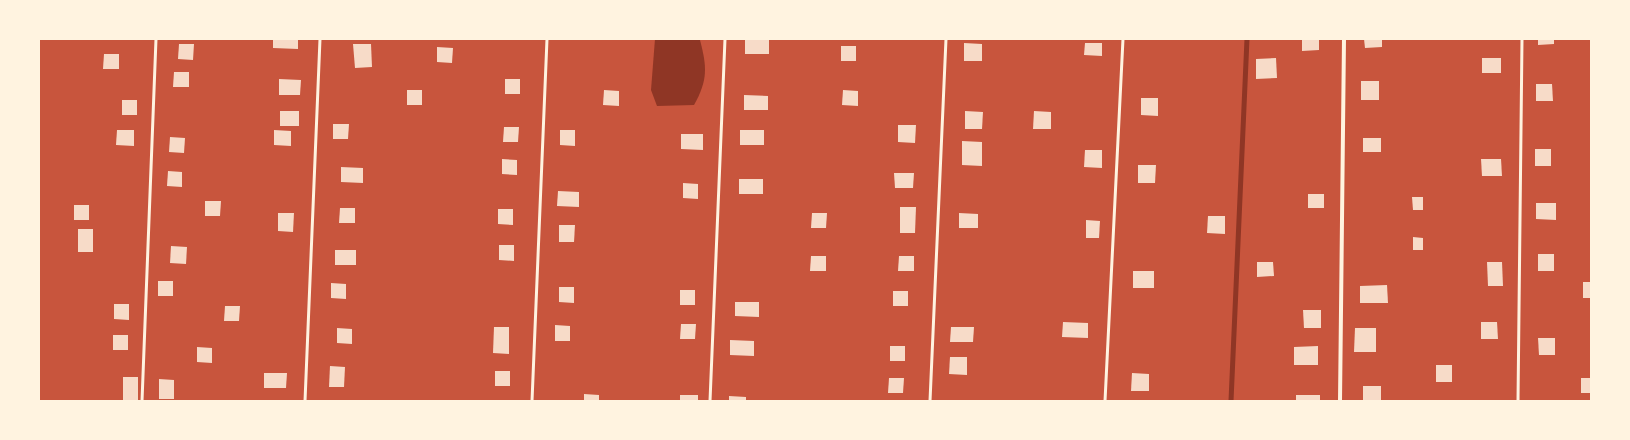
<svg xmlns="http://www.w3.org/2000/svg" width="1630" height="440" font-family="Literata,serif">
<rect width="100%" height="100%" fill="#c8553d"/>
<!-- water -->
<path fill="#8f3625" d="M655,39L700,40C707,67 708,80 694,105L657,106L651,90Z"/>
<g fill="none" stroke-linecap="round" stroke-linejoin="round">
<!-- stream -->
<path stroke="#8f3625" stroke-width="5" d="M1231,401L1247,39"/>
</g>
<!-- building -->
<g fill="#f7dbc8">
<path d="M273,39H298V49L273,48Z"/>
<rect x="745" y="39" width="24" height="15"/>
<path d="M1302,39H1319V50L1302,51Z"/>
<path d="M1364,39H1382V47L1365,48Z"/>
<path d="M1538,39H1554V44L1538,45Z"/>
<path d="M964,43L982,44V61H964Z"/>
<path d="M1085,43H1102V56L1084,55Z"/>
<path d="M179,44H194L193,60L178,59Z"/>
<path d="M353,44H371L372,67L355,68Z"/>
<rect x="841" y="46" width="15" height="15"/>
<path d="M437,47L453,48L452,63L437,62Z"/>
<path d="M104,54H119V69H103Z"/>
<path d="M1276,58L1277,78L1256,79V59Z"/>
<rect x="1482" y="58" width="19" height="15"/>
<path d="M174,72H189V87H173Z"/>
<path d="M279,79L301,80L300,95H279Z"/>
<rect x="505" y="79" width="15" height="15"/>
<rect x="1361" y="81" width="18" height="19"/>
<path d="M1536,84H1552L1553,101H1536Z"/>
<rect x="407" y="90" width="15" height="15"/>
<path d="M604,90L619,91V106L603,105Z"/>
<path d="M843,90L858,91V106L842,105Z"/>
<path d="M744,95L768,96V110H744Z"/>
<path d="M1141,98H1158V116L1141,115Z"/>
<rect x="122" y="100" width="15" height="15"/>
<rect x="280" y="111" width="19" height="15"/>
<path d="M965,111L983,112L982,129H965Z"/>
<path d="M1034,111L1051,112V129H1033Z"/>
<path d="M333,124H349L348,139H333Z"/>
<path d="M898,125H916L915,143L898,142Z"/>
<path d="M504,127H519L518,142H503Z"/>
<path d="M117,130H134V146L116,145Z"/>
<path d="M274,130L291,131V146L274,145Z"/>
<path d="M560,130H575V146L560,145Z"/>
<rect x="740" y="130" width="24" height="15"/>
<path d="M681,134H703V150L681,149Z"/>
<path d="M170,137L185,138L184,153L169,152Z"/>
<rect x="1363" y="138" width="18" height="14"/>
<path d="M962,141L982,142V166L962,165Z"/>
<rect x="1535" y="149" width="16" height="17"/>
<path d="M1085,150H1102V168L1084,167Z"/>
<path d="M502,159L517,160V175L502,174Z"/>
<path d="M1481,159H1501L1502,176H1482Z"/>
<path d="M1138,165H1156L1155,183H1138Z"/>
<path d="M341,167L363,168V183L341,182Z"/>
<path d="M168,171L182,172V187L167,186Z"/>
<path d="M894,173H914L913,188H895Z"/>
<rect x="739" y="179" width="24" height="15"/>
<path d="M683,183L698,184V199L683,198Z"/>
<path d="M558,191L579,192V207L557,206Z"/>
<rect x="1308" y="194" width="16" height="14"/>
<path d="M1412,197H1423V210H1413Z"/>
<path d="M205,201H221L220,216H205Z"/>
<path d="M1536,203H1556V220L1536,219Z"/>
<rect x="74" y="205" width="15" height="15"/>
<path d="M900,207H916L915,233H900Z"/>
<path d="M340,208H355V223H339Z"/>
<path d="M498,209H513V225L498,224Z"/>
<path d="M278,213H294L293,232L278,231Z"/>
<path d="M812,213H827L826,228H811Z"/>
<path d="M959,213L978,214V228H959Z"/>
<path d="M1208,216H1225V234L1207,233Z"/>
<path d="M1086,220L1100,221L1099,238H1086Z"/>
<path d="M559,225H575L574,242H559Z"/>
<rect x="78" y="229" width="15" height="23"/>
<path d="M1413,237L1423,238V250H1413Z"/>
<path d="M499,245H514V261L499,260Z"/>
<path d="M171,246L187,247L186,264L170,263Z"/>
<rect x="335" y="250" width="21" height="15"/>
<rect x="1538" y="254" width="16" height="17"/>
<path d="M811,256H826V271H810Z"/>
<path d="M899,256H914V271H898Z"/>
<path d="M1257,262H1273L1274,276L1257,277Z"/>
<path d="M1487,262H1502L1503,286H1488Z"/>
<rect x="1133" y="271" width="21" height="17"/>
<rect x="158" y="281" width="15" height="15"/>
<rect x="1583" y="282" width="8" height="16"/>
<path d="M331,283L346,284V299L331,298Z"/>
<path d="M1387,285L1388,303H1360V286Z"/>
<path d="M559,287H574V303L559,302Z"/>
<rect x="680" y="290" width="15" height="15"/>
<rect x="893" y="291" width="15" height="15"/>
<path d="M735,302H759V317L735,316Z"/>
<path d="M114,304H129V320L114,319Z"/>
<path d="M225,306H240L239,321H224Z"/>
<path d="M1303,310H1321V328H1304Z"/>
<path d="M1063,322L1088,323V338L1062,337Z"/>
<path d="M1481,322H1497L1498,339H1481Z"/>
<path d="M681,324H696L695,339H680Z"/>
<path d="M555,325L570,326V341H555Z"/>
<path d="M494,327H509V354L493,353Z"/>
<path d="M951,327H974L973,342H950Z"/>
<path d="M337,328L352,329V344L337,343Z"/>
<path d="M1355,328H1376V352H1354Z"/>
<rect x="113" y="335" width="15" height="15"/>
<path d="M1538,338H1555V355H1539Z"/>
<path d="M730,340L754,341V356L730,355Z"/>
<rect x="890" y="346" width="15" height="15"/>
<path d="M1318,346V365H1294V347Z"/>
<path d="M197,347L212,348V363L197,362Z"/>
<path d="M950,357H967V375L949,374Z"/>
<rect x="1436" y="365" width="16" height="17"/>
<path d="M330,366L345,367L344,387H329Z"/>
<rect x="495" y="371" width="15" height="15"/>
<path d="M264,373H287L286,388H264Z"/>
<path d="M1132,373L1149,374V391H1131Z"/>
<rect x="123" y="377" width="15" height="24"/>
<path d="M889,378H904L903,393H888Z"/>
<rect x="1581" y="378" width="10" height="15"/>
<path d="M159,379L174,380V399H159Z"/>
<rect x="1363" y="386" width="18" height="15"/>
<path d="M584,394L599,395V401H584Z"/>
<rect x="680" y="395" width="18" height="6"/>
<rect x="1296" y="395" width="24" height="6"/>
<path d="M729,396L746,397V401H729Z"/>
</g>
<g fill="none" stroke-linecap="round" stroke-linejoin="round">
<!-- service -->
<g stroke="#fff3e0" stroke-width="3">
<path d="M142,401L156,39"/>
<path d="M305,401L320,39"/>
<path d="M532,401L547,39"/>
<path d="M710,401L725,39"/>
<path d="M930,401L946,39"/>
<path d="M1105,401L1123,39"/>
<path d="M1518,401L1522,39"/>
</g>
<!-- minor -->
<path stroke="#fff3e0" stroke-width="4" d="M1340,401L1344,39"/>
</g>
<!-- border -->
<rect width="1630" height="440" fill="none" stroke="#fff3e0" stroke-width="80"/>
</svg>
